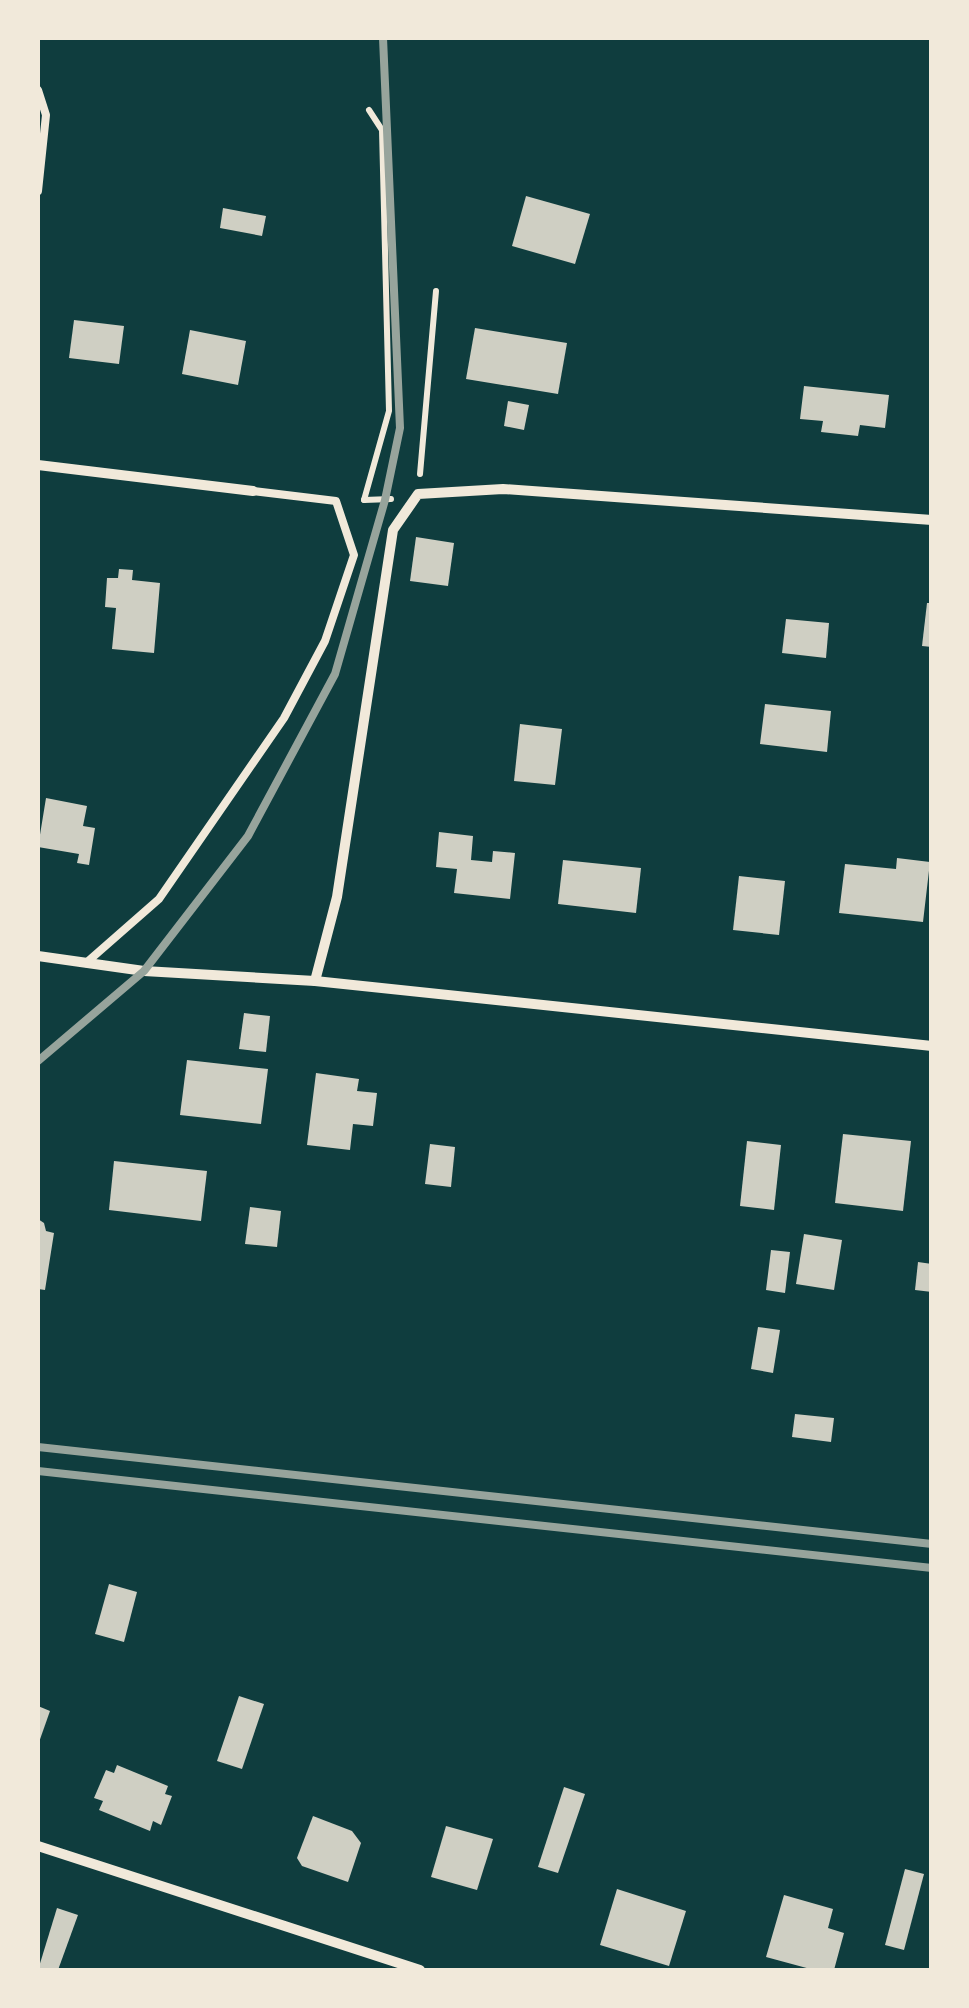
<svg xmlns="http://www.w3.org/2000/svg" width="969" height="2008" font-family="'PT Sans Narrow',sans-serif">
<rect width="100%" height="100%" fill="#0f3d3e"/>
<!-- building -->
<g fill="#cfcfc3">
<path d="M526,196L590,214L575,264L512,246Z"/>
<path d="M223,208L266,216L262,236L220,228Z"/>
<path d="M74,320L124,326L119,364L69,358Z"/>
<path d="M475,328L567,343L558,394L466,379Z"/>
<path d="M190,330L246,341L238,385L182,374Z"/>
<path d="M804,386L889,395L885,428L860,425L858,436L821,432L823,421L800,419Z"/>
<path d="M508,401L529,405L524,430L504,426Z"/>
<path d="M416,537L454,543L448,586L410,581Z"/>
<path d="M119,569L133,570L132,580L160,583L154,653L112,649L116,608L105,607L107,578H118Z"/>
<path d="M927,603H932V647L922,646Z"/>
<path d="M786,619L829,623L826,658L782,653Z"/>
<path d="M765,704L831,711L827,752L760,744Z"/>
<path d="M520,724L562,729L555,785L514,781Z"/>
<path d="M46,798L87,806L83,826L95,828L89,865L77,863L79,854L38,847Z"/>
<path d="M439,832L473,836L471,860L492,862L493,851L515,853L510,899L454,893L457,869L436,867Z"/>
<path d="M897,858L930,862L923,922L839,913L845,864L896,869Z"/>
<path d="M563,860L641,868L636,913L558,904Z"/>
<path d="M739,876L785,881L779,935L733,930Z"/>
<path d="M244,1013L270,1016L266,1052L239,1049Z"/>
<path d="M187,1060L268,1069L261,1124L180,1115Z"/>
<path d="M316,1073L359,1079L357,1091L377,1093L373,1126L353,1124L350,1150L307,1145Z"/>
<path d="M843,1134L911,1141L903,1211L835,1203Z"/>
<path d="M747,1141L781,1145L774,1210L740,1206Z"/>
<path d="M430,1144L455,1147L451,1187L425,1184Z"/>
<path d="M114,1161L207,1171L201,1221L109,1210Z"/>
<path d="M250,1207L281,1211L277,1247L245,1244Z"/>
<path d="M38,1219L44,1223L46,1231L54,1233L45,1290L38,1289Z"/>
<path d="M804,1234L842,1240L834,1290L796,1284Z"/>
<path d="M771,1250L790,1252L785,1293L766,1290Z"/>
<path d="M918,1262L932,1264V1292L915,1290Z"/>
<path d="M758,1327L780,1330L773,1373L751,1369Z"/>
<path d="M795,1414L834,1418L831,1442L792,1437Z"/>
<path d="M109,1584L137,1592L124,1642L95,1634Z"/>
<path d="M239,1696L264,1704L242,1769L217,1761Z"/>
<path d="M38,1706L50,1711L38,1745Z"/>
<path d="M117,1765L168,1786L165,1794L172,1796L161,1825L153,1821L150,1831L99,1810L103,1801L94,1798L106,1770L114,1773Z"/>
<path d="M564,1787L585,1794L558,1873L538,1867Z"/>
<path d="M313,1816L352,1831L361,1843L348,1882L302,1866L297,1858Z"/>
<path d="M446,1826L493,1839L477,1890L431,1877Z"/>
<path d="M905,1869L924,1874L904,1950L885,1945Z"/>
<path d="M617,1889L686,1911L669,1966L600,1945Z"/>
<path d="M784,1895L833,1909L828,1928L844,1933L834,1970H814L766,1957Z"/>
<path d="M57,1908L78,1915L58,1970H38Z"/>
</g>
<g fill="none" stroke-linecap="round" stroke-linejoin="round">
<!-- path -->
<g stroke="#f1e9da" stroke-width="6">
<path d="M420,474L436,291"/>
<path d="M364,500L389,411L382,130L369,110"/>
<path d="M364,500L391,499"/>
</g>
<!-- service -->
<g stroke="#f1e9da" stroke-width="8">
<path d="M38,90L46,115L38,191"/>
<path d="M86,963L159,899L284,718L325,641L354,555L336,501L253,491"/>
</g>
<!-- minor -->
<g stroke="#f1e9da" stroke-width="10">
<path d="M38,465L253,491"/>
<path d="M38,956L144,971L315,981L932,1046"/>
<path d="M315,981L337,897L393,530L418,494L503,489L932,520"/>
<path d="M38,1846L420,1970"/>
</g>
<!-- rail -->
<g stroke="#97a49c" stroke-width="8">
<path d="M38,1061L144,971L248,836L335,674L385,500L400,428L383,38"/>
<path d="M38,1447L932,1544"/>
<path d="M38,1471L932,1568"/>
</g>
</g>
<!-- border -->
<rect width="969" height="2008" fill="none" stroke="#f1e9da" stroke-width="80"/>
</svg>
